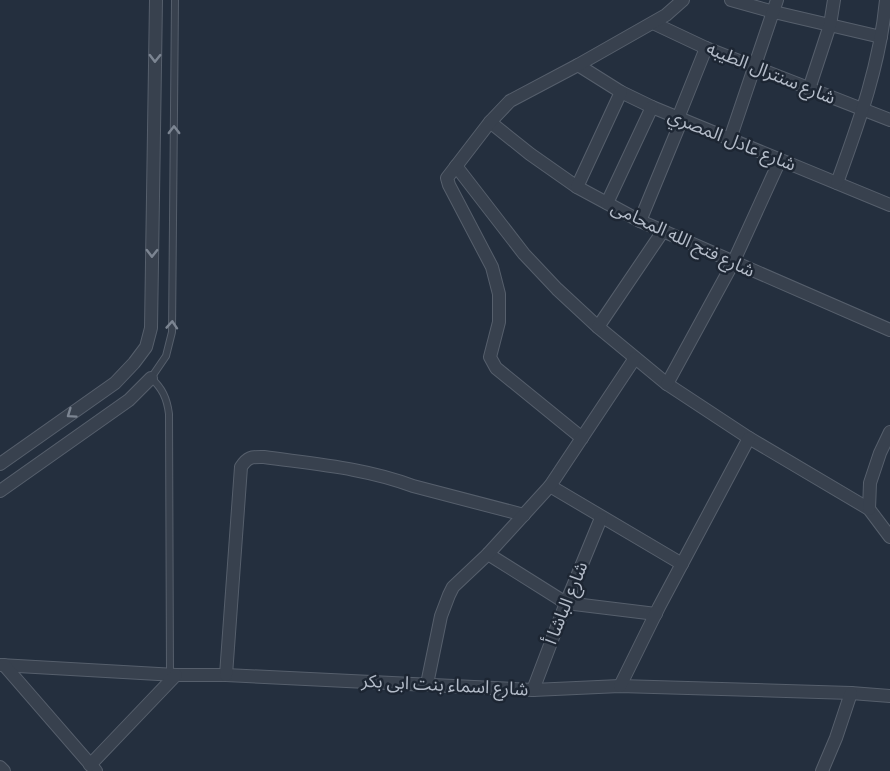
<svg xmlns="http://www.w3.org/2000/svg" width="890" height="771" font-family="Ubuntu,'Noto Sans Arabic',sans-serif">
<rect width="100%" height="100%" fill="#242f3e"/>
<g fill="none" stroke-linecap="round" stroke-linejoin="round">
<!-- service casing -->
<g stroke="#565f6c" stroke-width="8">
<path id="service" d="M170,674L169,414C167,398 162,388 151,378L166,356L172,332L175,0"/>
</g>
<!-- minor casing -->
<g stroke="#565f6c" stroke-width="14">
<g id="minor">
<path d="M731,0L774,12L881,37"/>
<path d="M653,23L706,48L890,120"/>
<path d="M578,65L621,92L652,107L890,205"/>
<path d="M809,89L830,25L834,0"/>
<path d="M678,118L706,48"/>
<path d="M490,122L530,154L577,187L640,221L890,330"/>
<path d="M730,139L777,0"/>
<path d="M456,166L524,254L557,289L598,327L667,384L749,438L869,509L890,537"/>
<path d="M837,183C859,122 880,65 886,0"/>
<path d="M577,187L621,92"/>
<path d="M607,203L652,107"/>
<path d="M640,221L682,119"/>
<path d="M598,327L663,231"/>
<path d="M667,384L733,263L780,160"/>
<path d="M582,438L496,368L490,357L499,322V294L492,267L449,185L447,178L490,122L510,101L578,65L666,15L683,0"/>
<path d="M0,464L115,383L134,363L146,347L151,328L156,0"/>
<path d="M550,486L682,564"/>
<path d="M0,491L129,400L151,378"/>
<path d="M869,509L870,483L880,453L890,432"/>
<path d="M488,554L566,603L656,614"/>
<path d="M0,665L176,675H226L533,690L620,686L851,693L890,696"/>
<path d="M4,665L96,771"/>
<path d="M226,675L241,467C248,456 252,457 264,457C314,464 366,468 413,486L524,515"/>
<path d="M427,684L441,616L449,595L453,587L488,554L550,486L635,358"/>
<path d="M620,686L659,607L749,438"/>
<path d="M533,690L566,603L601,518"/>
<path d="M90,765L176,675"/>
<path d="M0,767L4,771"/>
<path d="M822,771L836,738L851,693"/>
</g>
</g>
<!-- service -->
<use href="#service" stroke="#38414e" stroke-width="6"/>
<!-- minor -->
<use href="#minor" stroke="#38414e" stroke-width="12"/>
</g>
<!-- one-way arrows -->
<defs><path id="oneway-chevron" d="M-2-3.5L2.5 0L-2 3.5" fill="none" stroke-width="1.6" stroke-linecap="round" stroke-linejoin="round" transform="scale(1.5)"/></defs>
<g stroke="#7c8592">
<use href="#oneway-chevron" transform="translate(155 58) rotate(91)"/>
<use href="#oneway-chevron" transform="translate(174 130) rotate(-90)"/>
<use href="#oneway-chevron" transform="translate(152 253) rotate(91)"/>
<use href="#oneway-chevron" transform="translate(172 325) rotate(-86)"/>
<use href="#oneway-chevron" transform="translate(71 414) rotate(145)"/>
</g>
<g text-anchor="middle" stroke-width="5" stroke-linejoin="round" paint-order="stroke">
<!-- street labels -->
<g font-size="18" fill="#b4bcc9" stroke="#1d2633">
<text transform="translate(771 73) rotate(22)" y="6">شارع سنترال الطيبه</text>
<text transform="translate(732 140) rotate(22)" y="6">شارع عادل المصري</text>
<text transform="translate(683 239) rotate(25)" y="6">شارع فتح الله المحامى</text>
<text transform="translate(566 603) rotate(-68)" y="6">شارع الباشا أ</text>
<text transform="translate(445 685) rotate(3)" y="6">شارع اسماء بنت ابى بكر</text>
</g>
</g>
</svg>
